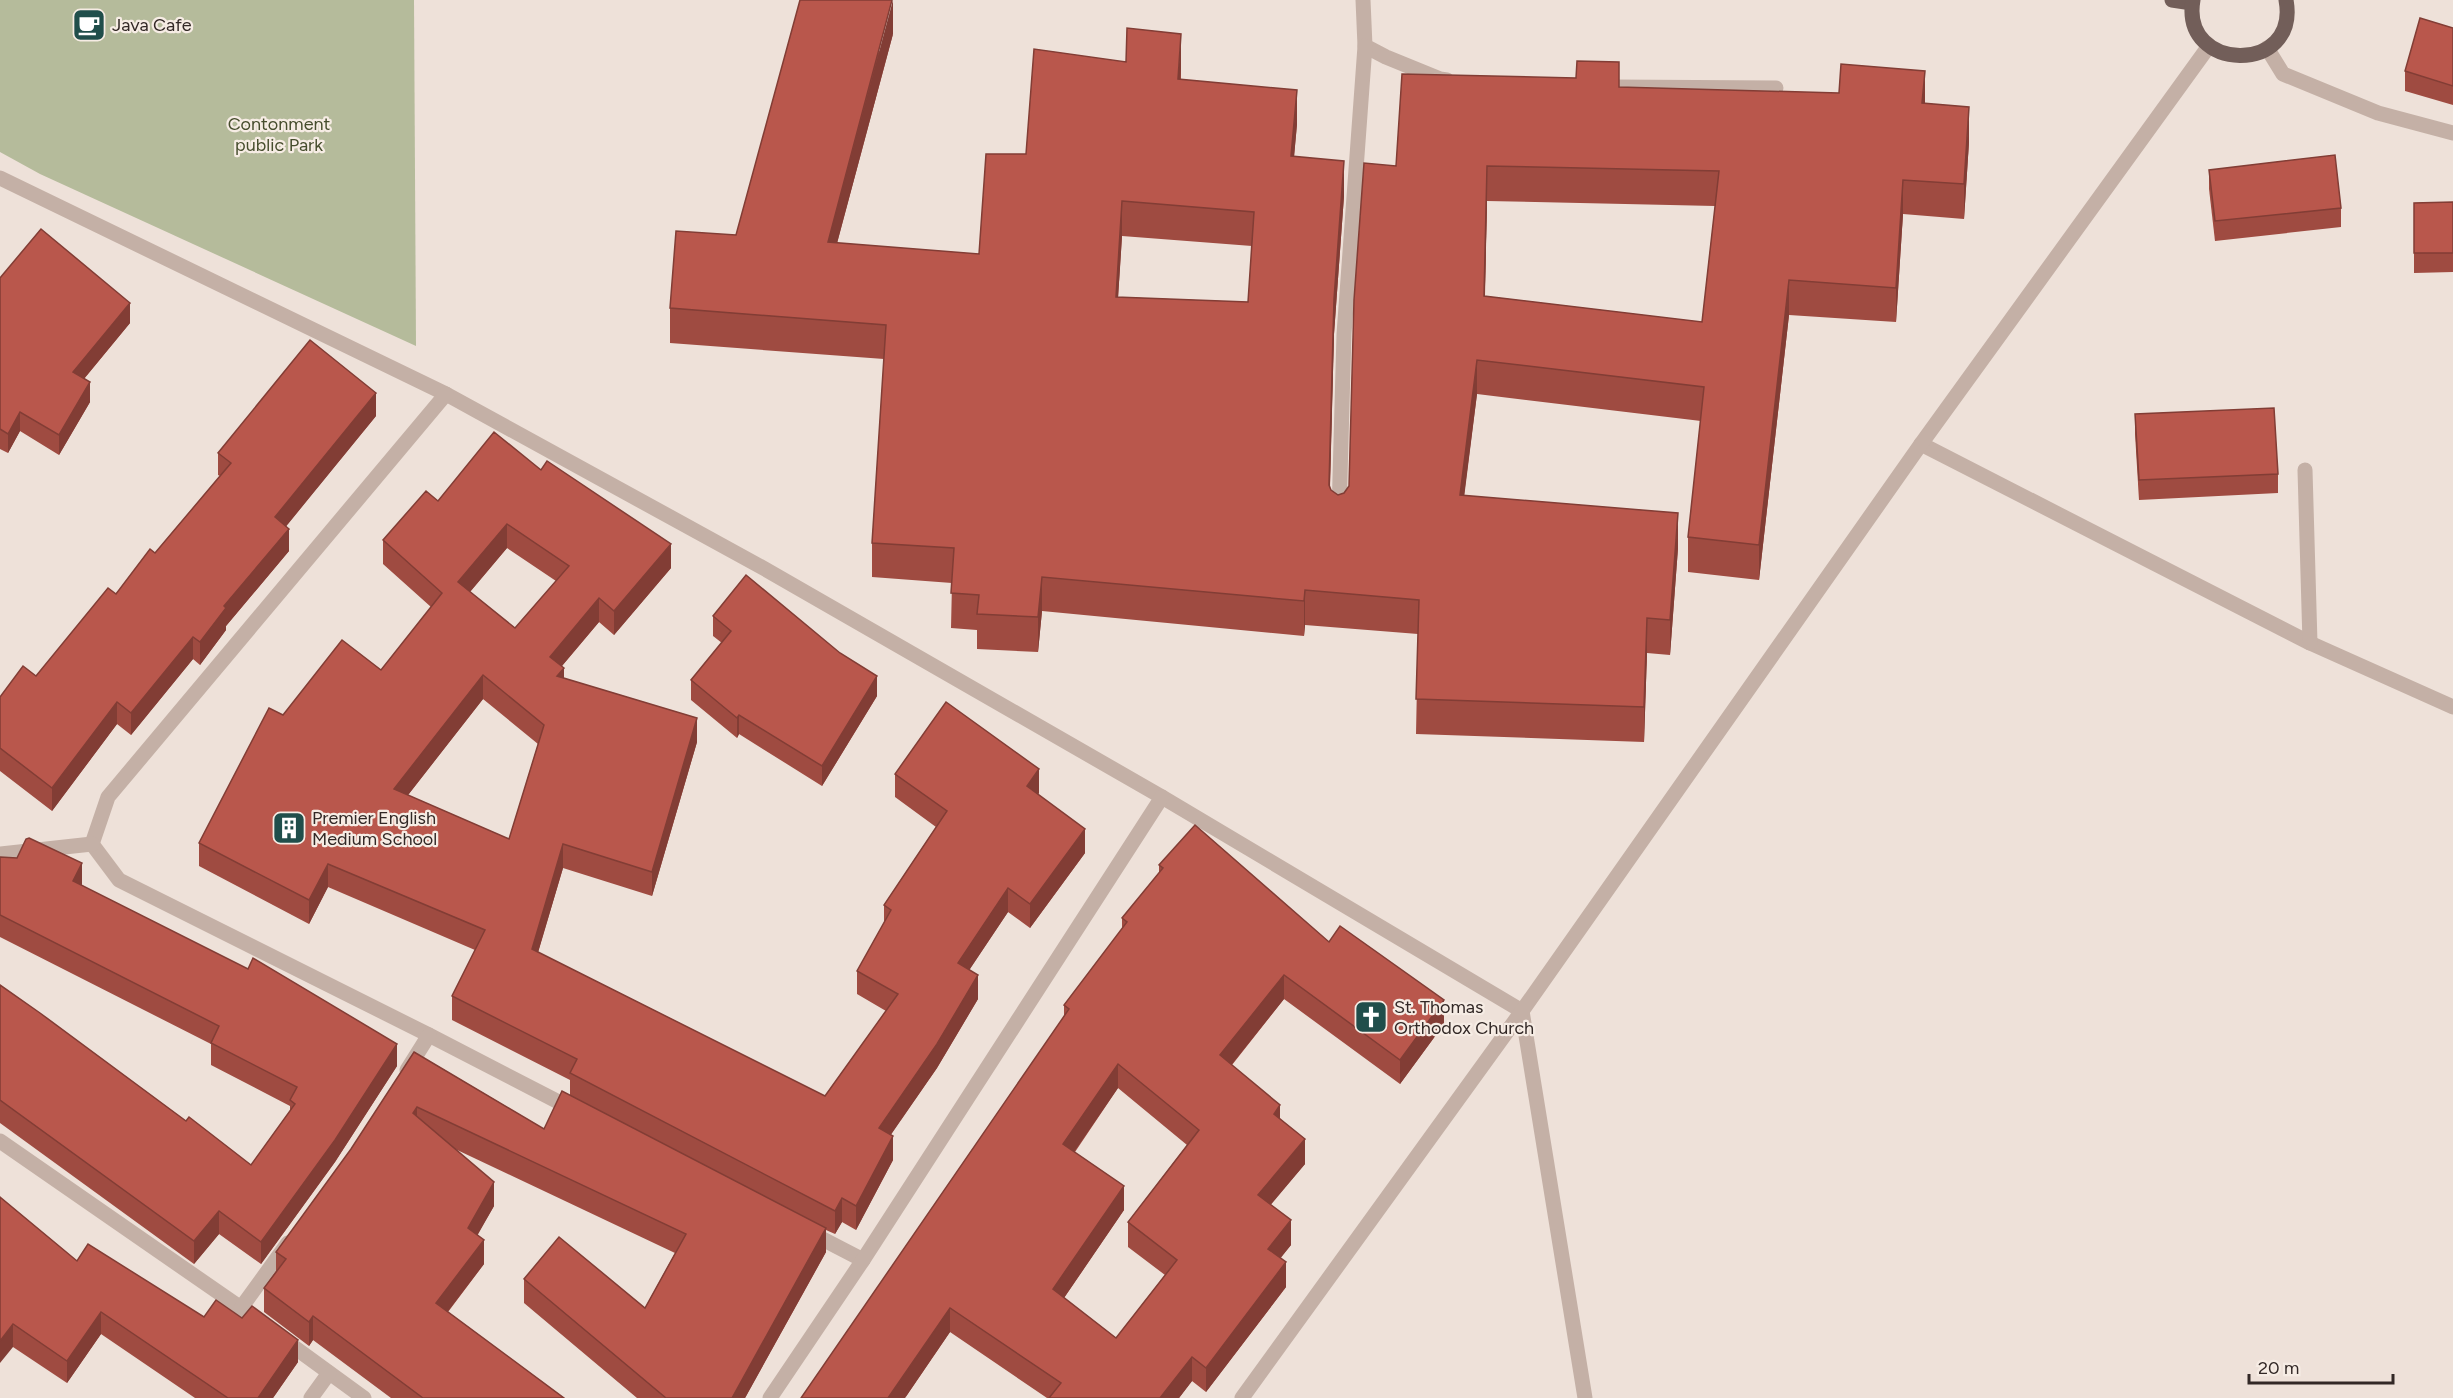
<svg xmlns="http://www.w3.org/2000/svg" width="2453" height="1398" font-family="Figtree,sans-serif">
<rect width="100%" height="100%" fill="#eee1d9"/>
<!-- green -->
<path fill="#b5bb9b" d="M0,0H414L416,346L40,174L0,152Z"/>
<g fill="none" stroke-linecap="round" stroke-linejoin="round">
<!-- minor -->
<g stroke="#c4b0a6" stroke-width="15">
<path d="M1363,0L1365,46L1386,57L1440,79L1447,80"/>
<path d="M2267,48L2283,74L2378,113L2453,133"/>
<path d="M1614,87L1776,88"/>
<path d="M0,178L446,394L765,569L1162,797L1522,1011L1585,1398"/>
<path d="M1921,444L2310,643L2453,707"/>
<path d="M2305,470L2310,643"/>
<path d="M1339,513L1344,334L1365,46"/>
<path d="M92,844L119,880L429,1035L576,1111"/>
<path d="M92,844L108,797L446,394"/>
<path d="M0,854L92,844"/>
<path d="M407,1070L429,1035"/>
<path d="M0,1141L264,1324"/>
<path d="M807,1231L863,1260"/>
<path d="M241,1308L288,1243"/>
<path d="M283,1339L364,1398"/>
<path d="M311,1398L329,1373"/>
<path d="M770,1398L863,1260L1162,797"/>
<path d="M1242,1398L1522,1011L1921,444L2209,46"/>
</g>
<!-- major -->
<g stroke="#725e59" stroke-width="15">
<path d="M2172,0L2192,3"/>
<path d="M2193,0C2180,73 2300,75 2286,0"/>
</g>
</g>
<!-- wall -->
<g fill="#9f4b41" fill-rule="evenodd">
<path d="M2453,28V105L2405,91V71Z"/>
<path d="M893,34L837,243L979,254L1026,154L1126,62L1181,68V79L1297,124L1294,156L1344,196L1334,334L1330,488L1331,490L1338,495L1344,493L1349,486L1396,166L1619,87L1925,103L1969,142L1964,219L1903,214L1896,322L1789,315L1759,580L1688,572V537L1701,421L1477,394L1464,495L1678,548L1670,655L1647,653L1644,742L1416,734L1418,634L1305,625L1304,636L1042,611L1038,652L977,649V630L951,628L952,583L872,577V543L884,359L670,343V308L736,235ZM1487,201L1715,206L1702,322L1485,296ZM1122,236L1252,246L1248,302L1118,297Z"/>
<path d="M2209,170L2341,208V227L2215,241L2209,189Z"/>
<path d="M2453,202V272L2414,273V203Z"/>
<path d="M0,278L130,323L84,379L90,402L59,455L20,431L8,453L0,449Z"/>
<path d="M2135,414L2278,474V493L2139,500L2135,434Z"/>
<path d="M376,416L286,526L289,551L226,626V630L200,665L193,659L131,735L117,724L52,811L0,771V697L36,676L155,553L220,476L218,475V453Z"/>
<path d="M541,470L671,568L614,635L599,622L562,666L564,678L697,742L652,896L563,868L538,952L825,1096L886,1011L857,994V971L884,923V905L936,827L895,797V774L1039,793L1038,794L1085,853L1030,928L1008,912L969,970L978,999L937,1068L891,1134L893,1160L856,1230L842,1222L835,1234L826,1230V1252L745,1398H637L524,1303V1279L645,1308L675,1253L455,1149L494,1206L477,1235L484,1264L448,1312L564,1398H391L313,1340L309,1346L264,1312V1288L276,1271V1252L351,1149L414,1052L544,1129L570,1095V1080L452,1020V996L475,950L328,887L309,924L199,866V843L283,715L381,670L431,607L383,564V540L438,501ZM507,548L556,581L515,628L470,592ZM483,699L538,744L509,839L408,795Z"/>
<path d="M713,616L877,696L822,786L739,734L737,738L691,700V680L722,643L713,636Z"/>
<path d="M0,857L82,885L397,1066L335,1162L261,1264L219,1234L194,1264L0,1123V985L186,1121L251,1165L290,1111V1106L211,1065V1044L0,937Z"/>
<path d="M1159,865L1329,942L1444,1024L1400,1084L1284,999L1232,1065L1280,1120L1305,1164L1270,1205L1291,1245L1280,1258L1286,1287L1206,1392L1192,1381L1179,1398H1047L950,1332L905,1398L1064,1016V1005L1122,929V918L1159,873ZM1118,1088L1187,1145L1128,1222V1247L1165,1275L1116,1338L1064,1298L1124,1210L1075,1152Z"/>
<path d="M0,1197L77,1261L204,1317L298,1362L273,1398H195L101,1334L67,1383L13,1347Z"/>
</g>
<!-- shaded-wall -->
<g fill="#823d35">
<path d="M893,0V34L828,277V242Z"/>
<path d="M1181,34V68L1178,113V79Z"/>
<path d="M1925,71V105L1922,103Z"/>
<path d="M1297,90V124L1291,191V156Z"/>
<path d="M1969,107V142L1964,219V184Z"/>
<path d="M1344,161V196L1334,334L1329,520V485L1334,299Z"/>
<path d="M1487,166V201L1484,330V296Z"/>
<path d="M1903,180V214L1896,322V288Z"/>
<path d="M1122,201V236L1116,331V297Z"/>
<path d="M1789,280V315L1759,580V545Z"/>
<path d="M130,303V323L73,392V372Z"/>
<path d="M1477,360V394L1460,530V495Z"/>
<path d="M90,382V402L59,455V435Z"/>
<path d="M376,393V416L275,540V517Z"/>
<path d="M20,412V431L8,453V434Z"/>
<path d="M1678,513V548L1670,655V620Z"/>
<path d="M507,524V548L458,606V582Z"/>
<path d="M289,529V551L226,626V630L200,665V642L224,606Z"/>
<path d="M671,544V568L614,635V611Z"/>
<path d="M1042,577V611L1038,652V617Z"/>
<path d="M1305,590V625L1304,636V601Z"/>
<path d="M599,598V622L550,680V657Z"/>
<path d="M1647,618V653L1644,742V707Z"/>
<path d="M193,637V659L131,735V713Z"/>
<path d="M564,668V692L557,676Z"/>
<path d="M483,675V699L394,813V789Z"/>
<path d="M877,676V696L822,786V766Z"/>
<path d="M117,702V724L52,811V788Z"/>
<path d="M739,715V734L737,738V718Z"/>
<path d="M697,718V742L652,896V872Z"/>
<path d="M1039,769V793L1027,810V786Z"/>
<path d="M1085,829V853L1030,928V904Z"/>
<path d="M563,844V868L532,973V949Z"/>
<path d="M82,863V885L73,903V881Z"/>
<path d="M328,864V887L309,924V900Z"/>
<path d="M1008,888V912L958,987V963Z"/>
<path d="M978,975V999L937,1068L879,1152V1128Z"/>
<path d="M1284,975V999L1220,1079V1055Z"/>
<path d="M1444,1000V1024L1400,1084V1060Z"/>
<path d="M397,1044V1066L335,1162L261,1264V1242Z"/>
<path d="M1118,1064V1088L1063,1168V1144Z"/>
<path d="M1280,1105V1129L1274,1114Z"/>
<path d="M417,1107V1131L413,1113Z"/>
<path d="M893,1136V1160L856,1230V1206Z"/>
<path d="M1305,1139V1164L1258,1220V1195Z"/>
<path d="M494,1182V1206L468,1252V1228Z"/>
<path d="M1124,1186V1210L1053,1314V1289Z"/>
<path d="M842,1198V1222L835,1234V1211Z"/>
<path d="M219,1211V1234L194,1264V1241Z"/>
<path d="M1291,1220V1245L1268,1274V1249Z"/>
<path d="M826,1228V1252L745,1398H732Z"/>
<path d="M484,1240V1264L436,1327V1303Z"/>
<path d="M1286,1262V1287L1206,1392V1368Z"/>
<path d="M950,1308V1332L905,1398H888Z"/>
<path d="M101,1312V1334L67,1383V1361Z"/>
<path d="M313,1316V1340L309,1346V1322Z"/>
<path d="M13,1324V1347L0,1363V1341Z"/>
<path d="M298,1340V1362L273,1398H258Z"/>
<path d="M1192,1357V1381L1179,1398H1160Z"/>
</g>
<!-- building -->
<g fill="#b9574c" stroke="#823d35" stroke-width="1.5" fill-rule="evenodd">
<path d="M800,0H892L828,242L979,254L986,154H1026L1034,49L1126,62L1127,28L1181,34L1178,79L1297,90L1291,156L1344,161L1334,299L1329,485L1331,490L1338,495L1344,493L1349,486L1354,300L1364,163L1396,166L1402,74L1576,78L1577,61L1619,62V87L1839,93L1841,64L1925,71L1922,103L1969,107L1964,184L1903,180L1896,288L1789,280L1759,545L1688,537L1704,387L1477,360L1460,495L1678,513L1670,620L1647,618L1644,707L1416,699L1419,600L1305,590L1304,601L1042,577L1038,617L977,614L979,595L951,593L954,548L872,543L886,325L670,308L676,231L736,235ZM1487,166L1719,171L1702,322L1484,296ZM1122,201L1254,212L1248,302L1116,297Z"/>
<path d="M2420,18L2453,28V86L2405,71Z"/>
<path d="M2335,155L2341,208L2215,221L2209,170Z"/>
<path d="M2453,202V253H2414V203Z"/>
<path d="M41,229L130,303L73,372L90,382L59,435L20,412L8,434L0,429V278Z"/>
<path d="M310,340L376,393L275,517L289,529L224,606L226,608L200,642L193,637L131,713L117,702L52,788L0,748V697L23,666L36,676L108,588L116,594L150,549L155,553L231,463L218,453Z"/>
<path d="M2274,408L2278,474L2139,480L2135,414Z"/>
<path d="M494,432L541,470L547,461L671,544L614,611L599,598L550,657L564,668L557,676L697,718L652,872L563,844L532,949L825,1096L898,994L857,971L891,910L884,905L947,811L895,774L946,702L1039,769L1027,786L1085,829L1030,904L1008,888L958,963L978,975L937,1044L879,1128L893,1136L856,1206L842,1198L835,1211L570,1073L577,1059L452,996L485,930L328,864L309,900L199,843L269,708L283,715L342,640L381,670L442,593L383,540L426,491L438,501ZM507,524L569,566L515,628L458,582ZM483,675L544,725L509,839L394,789Z"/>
<path d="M746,575L840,653L877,676L822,766L739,715L737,718L691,680L731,631L713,616Z"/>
<path d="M1195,825L1329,942L1340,926L1444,1000L1400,1060L1284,975L1220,1055L1280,1105L1274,1114L1305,1139L1258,1195L1291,1220L1268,1249L1286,1262L1206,1368L1192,1357L1160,1398H1049L1061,1383L950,1308L888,1398H801L1069,1009L1064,1005L1127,922L1122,918L1163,868L1159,865ZM1118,1064L1199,1130L1128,1222L1177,1260L1116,1338L1053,1289L1124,1186L1063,1144Z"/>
<path d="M29,838L82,863L73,881L248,969L253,958L397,1044L335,1140L261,1242L219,1211L194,1241L0,1100V985L40,1013L186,1121L189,1117L251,1165L295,1104L290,1100L297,1087L211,1043L219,1026L0,915V857L17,858L26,839Z"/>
<path d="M414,1052L544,1129L562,1091L826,1228L732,1398H666L524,1279L559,1237L645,1308L686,1234L417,1107L413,1113L494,1182L468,1228L484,1240L436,1303L564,1398H423L313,1316L309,1322L264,1288L286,1259L276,1252L351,1149Z"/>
<path d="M0,1197L77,1261L88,1244L204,1317L216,1300L242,1318L252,1306L298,1340L258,1398H228L101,1312L67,1361L13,1324L0,1341Z"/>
</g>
<!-- icons -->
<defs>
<g id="cafe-square" transform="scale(1.725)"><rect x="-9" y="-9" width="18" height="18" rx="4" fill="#204e4b" stroke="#f6ece4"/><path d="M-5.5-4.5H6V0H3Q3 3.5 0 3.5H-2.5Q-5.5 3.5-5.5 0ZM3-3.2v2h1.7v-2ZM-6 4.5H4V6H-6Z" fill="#fff"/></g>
<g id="building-square" transform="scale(1.725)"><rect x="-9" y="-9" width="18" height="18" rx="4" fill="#204e4b" stroke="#f6ece4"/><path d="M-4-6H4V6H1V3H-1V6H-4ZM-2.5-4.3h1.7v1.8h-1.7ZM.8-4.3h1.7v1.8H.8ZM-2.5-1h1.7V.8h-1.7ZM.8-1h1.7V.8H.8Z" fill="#fff"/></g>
<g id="church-square" transform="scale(1.725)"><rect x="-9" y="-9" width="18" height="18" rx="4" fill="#204e4b" stroke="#f6ece4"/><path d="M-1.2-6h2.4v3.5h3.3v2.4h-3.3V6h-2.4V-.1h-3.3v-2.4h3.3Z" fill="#fff"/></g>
</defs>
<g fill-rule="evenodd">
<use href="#cafe-square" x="89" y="25"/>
<use href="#building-square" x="289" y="828"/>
<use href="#church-square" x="1371" y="1017"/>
</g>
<g text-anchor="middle" stroke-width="4.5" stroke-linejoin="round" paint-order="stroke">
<!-- poi labels -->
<g font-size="18" fill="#322826" stroke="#f6ece4" text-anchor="start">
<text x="112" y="31">Java Cafe</text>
<text x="312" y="824">Premier English<tspan x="312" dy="21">Medium School</tspan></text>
<text x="1394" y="1013">St. Thomas<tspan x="1394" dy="21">Orthodox Church</tspan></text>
</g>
<!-- park labels -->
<g font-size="18" fill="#464d2d" stroke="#f6ece4">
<text x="279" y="130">Contonment<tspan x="279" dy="21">public Park</tspan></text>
</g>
</g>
<!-- scale -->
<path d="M2249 1374v9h144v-9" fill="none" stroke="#322826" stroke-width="3"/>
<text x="2258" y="1374" font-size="18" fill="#322826" stroke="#f6ece4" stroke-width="4.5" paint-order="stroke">20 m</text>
</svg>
